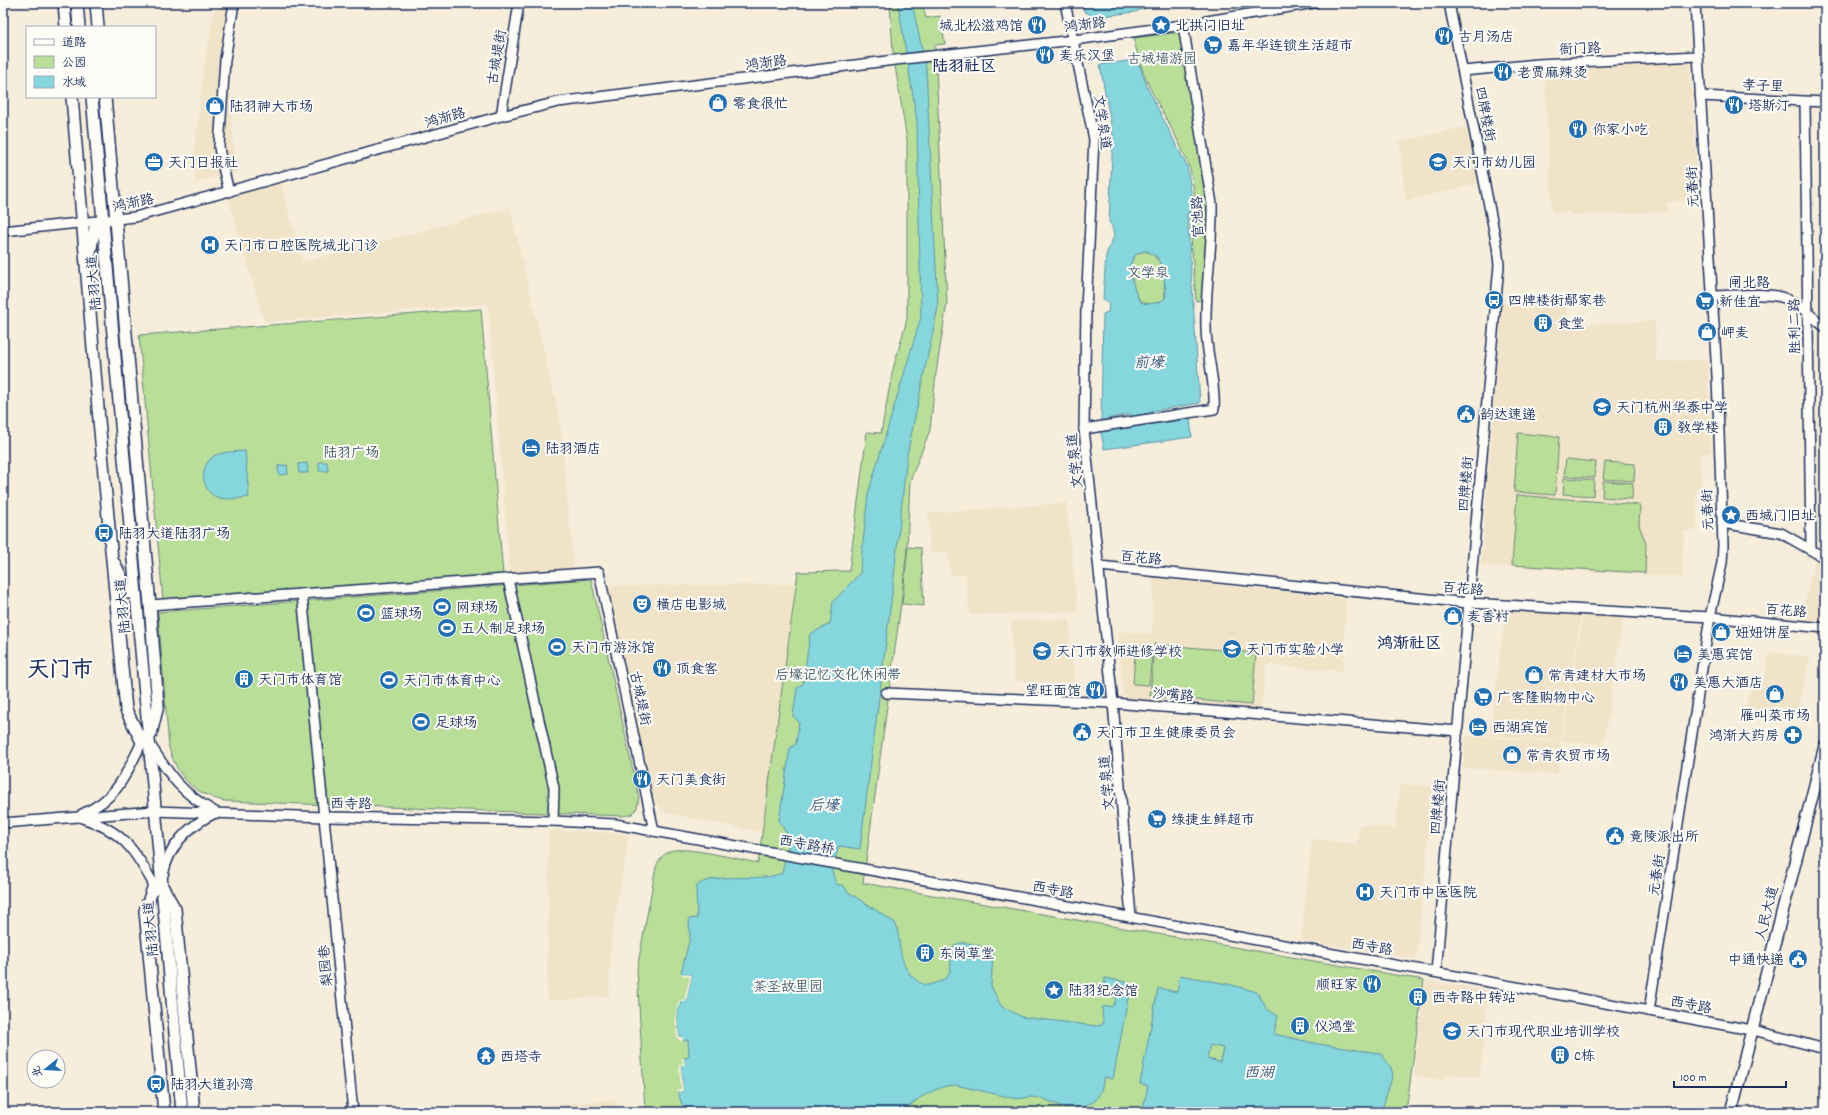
<svg xmlns="http://www.w3.org/2000/svg" width="1828" height="1115" font-family="Dekko,'LXGW WenKai TC',sans-serif">
<rect width="100%" height="100%" fill="#f6eddb"/>
<filter id="ink" filterUnits="userSpaceOnUse"><feTurbulence type="fractalNoise" baseFrequency=".025" numOctaves="2"/><feDisplacementMap in="SourceGraphic" scale="8" xChannelSelector="R" yChannelSelector="G"/><feConvolveMatrix kernelMatrix="1 2 1 2 8 2 1 2 1" color-interpolation-filters="sRGB"/></filter>
<g filter="url(#ink)">
<!-- built -->
<g fill="#f1e3c8">
<path d="M216,3H238L228,63L234,149L240,172L195,182L194,151L204,64Z"/>
<path d="M1690,60L1698,201L1667,202V212L1570,215V212L1552,213L1544,67Z"/>
<path d="M1468,126L1479,183L1406,201L1399,142Z"/>
<path d="M280,181L303,262L510,208L560,419L574,570L510,574L488,304L264,322L228,196Z"/>
<path d="M1567,301L1568,325L1655,321L1656,361L1707,360L1711,452L1700,453L1701,488L1696,489L1697,530L1684,531L1682,577L1481,565L1502,303Z"/>
<path d="M1066,503L1078,611L970,615L965,574L950,575L947,551L930,553L928,513Z"/>
<path d="M1816,555L1825,561V622L1800,620Z"/>
<path d="M1153,578L1346,599L1343,671L1266,665L1261,710L1123,699L1118,631L1152,634Z"/>
<path d="M796,584L762,832L666,813L653,799L607,586Z"/>
<path d="M1506,610L1581,614L1561,741L1489,736Z"/>
<path d="M1583,613L1624,615L1603,745L1562,741Z"/>
<path d="M1069,619L1074,684L1014,681L1011,621Z"/>
<path d="M1770,652L1810,657L1795,722L1745,711L1753,675L1764,677Z"/>
<path d="M1466,736L1561,742L1558,774L1463,768Z"/>
<path d="M1400,784L1434,787L1416,959L1301,940L1312,839L1357,844L1359,825L1395,828Z"/>
<path d="M549,830L600,832L629,835L611,940L609,996L547,1001Z"/>
<path d="M1426,981L1488,990L1480,1078L1446,1073L1445,1081L1413,1075Z"/>
<path d="M617,1100L616,1112H448Z"/>
</g>
<!-- green -->
<g fill="#b9de98" stroke="#6a867b">
<path d="M890,3H922L926,18L940,16L945,44L935,45L947,303L936,373L930,430L910,481L907,548L901,604L863,883L1424,980L1406,1112H645L637,969L656,867C659,860 663,854 670,851C683,845 741,860 758,863L798,572L849,571L867,432L881,433L893,369L907,319V140L893,53Z"/>
<path d="M1181,32L1210,208L1202,300L1196,301L1189,213L1196,208C1194,194 1193,177 1188,163C1170,118 1142,88 1134,38Z"/>
<path d="M1144,251L1152,253L1162,265L1164,273L1165,298C1162,302 1158,303 1153,304C1133,307 1130,276 1131,262L1136,254Z"/>
<path d="M481,309L503,575L163,600L139,335Z"/>
<path d="M1518,433L1559,437L1555,495L1514,492Z"/>
<path d="M1566,459L1596,462L1595,478L1564,476Z"/>
<path d="M1605,462L1635,464L1634,481L1603,479Z"/>
<path d="M1564,478L1594,480L1593,496L1563,494Z"/>
<path d="M1603,481L1633,483L1632,499L1602,497Z"/>
<path d="M1517,495L1640,505L1639,525L1646,544L1645,573L1512,565Z"/>
<path d="M908,547L921,548L924,606L902,604Z"/>
<path d="M591,579L639,798L637,808L632,814L623,816L224,801C193,793 178,778 169,748L158,612Z"/>
<path d="M1154,644L1256,653L1252,705L1150,696Z"/>
<path d="M1135,653L1152,654L1149,685L1133,684Z"/>
</g>
<!-- water -->
<g fill="#86d7dd" stroke="#5b94aa" fill-rule="evenodd">
<path d="M898,3H912L926,68L938,307L907,455L892,594L860,849L839,846L832,871L836,884L844,886L848,892L894,922C898,927 898,934 899,941C901,960 906,977 925,985C931,985 936,983 941,981C958,973 945,956 956,944C966,940 986,947 993,953L991,986L1001,1006L1022,1017L1097,1026L1102,1025L1103,1022L1102,1007L1113,1006L1116,1000L1112,993L1103,991L1105,978L1131,983L1113,1079L1104,1077L1101,1091L1095,1101L1082,1107L1066,1108L1041,1098L1030,1097L1017,1099L956,1085L946,1086L935,1090L921,1097L901,1112H684L678,1091H683L681,1065L685,1064L684,1058L689,1057L688,1040L683,1041L682,1037H679L677,1016L681,1001L686,1002L692,975L681,973L690,938L689,919L697,918L696,887C707,874 747,879 764,877C770,877 776,875 782,873L790,839L779,821L790,748L796,744L799,722L793,716L797,688L803,684L810,634L830,624L833,602L860,573L868,494L921,317L917,121Z"/>
<path d="M1082,3H1157L1135,12L1094,17L1084,11Z"/>
<path d="M1127,61L1139,64L1148,89L1187,166L1194,208L1187,213L1200,403L1152,411L1154,424L1190,419L1192,437L1104,449L1101,432L1132,427L1131,414L1101,420L1103,314L1108,312L1109,303L1103,299L1106,255L1114,236L1112,226L1109,222L1113,135L1100,65ZM1147,251L1158,258L1162,265L1166,292L1165,298C1162,301 1158,303 1154,303C1150,304 1145,304 1141,302C1135,297 1128,267 1132,260C1135,254 1141,251 1147,251Z"/>
<path d="M245,451L249,497C240,498 229,500 220,498C201,494 198,466 214,456C223,451 235,452 245,451Z"/>
<path d="M319,462H327L328,471H319Z"/>
<path d="M307,463L308,473H299L298,464Z"/>
<path d="M287,465L288,474L279,475L278,466Z"/>
<path d="M1180,975L1232,985L1257,992L1267,1009L1278,1016L1274,1034L1318,1044L1378,1053L1382,1055L1390,1066L1393,1074L1383,1106L1378,1112H1142L1148,1086L1140,1084L1158,988L1177,992ZM1210,1045L1223,1048L1220,1062L1207,1059Z"/>
</g>
<!-- pier -->
<g fill="#f6eddb">
<path d="M681,973L692,975L686,1002L680,1001L677,1016L679,1037H683V1041H681L677,1038L675,1016L679,1000H684L690,977L681,975Z"/>
<path d="M682,1058H684L685,1065H681L683,1091L678,1092L677,1090L681,1089L679,1065L683,1063Z"/>
</g>
<g fill="none" stroke-linecap="round" stroke-linejoin="round">
<!-- minor casing -->
<g stroke="#1b2f5e" stroke-width="12">
<g id="minor">
<path d="M1065,3L1094,139L1086,309L1084,429L1113,703L1131,917"/>
<path d="M1463,71L1538,64L1698,56"/>
<path d="M1700,96L1825,102"/>
<path d="M1805,102L1811,549"/>
<path d="M501,116L519,3"/>
<path d="M229,192L221,159L219,147L225,60L234,3"/>
<path d="M3,231L135,217L501,116L558,102L895,60L1074,40L1183,25L1314,3"/>
<path d="M1712,296C1732,296 1762,292 1781,297C1798,302 1812,317 1825,327"/>
<path d="M1084,429L1214,409C1216,382 1206,355 1206,327C1205,286 1213,245 1212,204L1183,25"/>
<path d="M1722,523L1781,533L1825,558"/>
<path d="M1099,566L1469,603L1710,617L1825,628"/>
<path d="M508,579L554,788L553,821"/>
<path d="M302,594L353,1112"/>
<path d="M150,605L599,572L654,831"/>
<path d="M886,693L1113,703L1458,731"/>
<path d="M149,743C171,777 179,791 215,812"/>
<path d="M82,814C118,798 125,776 142,742"/>
<path d="M82,818C123,831 134,849 154,885"/>
<path d="M3,823L154,811L325,817L553,821L615,824L1649,1011L1757,1031L1825,1049"/>
<path d="M163,875C169,845 188,826 215,813"/>
<path d="M1436,972L1499,265L1497,246L1449,3"/>
<path d="M1649,1011L1710,617L1722,563L1723,545L1717,376L1695,3"/>
</g>
</g>
<!-- major casing -->
<g stroke="#1b2f5e" stroke-width="14">
<g id="major">
<path d="M64,3L66,27"/>
<path d="M77,3L79,27"/>
<path d="M96,3L98,27"/>
<path d="M72,97L99,420L126,710L142,742"/>
<path d="M92,97L182,1112"/>
<path d="M105,97L150,605L158,705L151,734"/>
<path d="M90,253L96,223"/>
<path d="M115,564L128,593"/>
<path d="M154,885L145,911L164,1112"/>
<path d="M163,888L175,909L194,1112"/>
<path d="M1731,1112L1825,746"/>
</g>
</g>
<!-- minor -->
<use href="#minor" stroke="#fdfcf7" stroke-width="9"/>
<!-- major -->
<use href="#major" stroke="#fdfcf7" stroke-width="11"/>
</g>
</g>
<!-- icons -->
<defs>
<g id="restaurant-disc" transform="scale(1)"><circle r="9.5" fill="#1f6fb2" stroke="#fdfcf7"/><path d="M-5-6h1v4h1v-4h1v4h1v-4h1v5L-1.5 .5V6h-2V.5L-5-1ZM5-6V6H3V1.5H1.5Q1.5-4 5-6Z" fill="#fff"/></g>
<g id="sight-disc" transform="scale(1)"><circle r="9.5" fill="#1f6fb2" stroke="#fdfcf7"/><path d="M0-6L1.8-2.2L6-1.7L2.9 1.2L3.7 5.4L0 3.3L-3.7 5.4L-2.9 1.2L-6-1.7L-1.8-2.2Z" fill="#fff"/></g>
<g id="supermarket-disc" transform="scale(1)"><circle r="9.5" fill="#1f6fb2" stroke="#fdfcf7"/><path d="M-6-5.5h2.5l.6 2H6L4.5 2H-2.5L-4.4-4H-6ZM-1.5 3.2a1.3 1.3 0 1 0 .1 0ZM3 3.2a1.3 1.3 0 1 0 .1 0Z" fill="#fff"/></g>
<g id="shop-disc" transform="scale(1)"><circle r="9.5" fill="#1f6fb2" stroke="#fdfcf7"/><path d="M-5-2.5h2.3a2.7 3.5 0 0 1 5.4 0H5L5.5 6h-11ZM-1.5-2.5h3a1.5 2.3 0 0 0-3 0Z" fill="#fff"/></g>
<g id="office-disc" transform="scale(1)"><circle r="9.5" fill="#1f6fb2" stroke="#fdfcf7"/><path d="M-6-3h4V-5.5h4V-3h4V5H-6ZM-1-4.5V-3h2v-1.5ZM-6 0V1H6V0Z" fill="#fff"/></g>
<g id="school-disc" transform="scale(1)"><circle r="9.5" fill="#1f6fb2" stroke="#fdfcf7"/><path d="M0-5L7-2L0 1L-7-2ZM-4 1L0 2.5L4 1V4Q0 6-4 4Z" fill="#fff"/></g>
<g id="hospital-disc" transform="scale(1)"><circle r="9.5" fill="#1f6fb2" stroke="#fdfcf7"/><path d="M-5-5h3v3.5h4V-5h3V5h-3V1.5h-4V5h-3Z" fill="#fff"/></g>
<g id="bus-disc" transform="scale(1)"><circle r="9.5" fill="#1f6fb2" stroke="#fdfcf7"/><path d="M-5-6H5V4H4V6H2V4H-2V6H-4V4H-5ZM-3.5-4V0h7V-4ZM-3.5 1.2v1.5H-2V1.2ZM2 1.2v1.5H3.5V1.2Z" fill="#fff"/></g>
<g id="building-disc" transform="scale(1)"><circle r="9.5" fill="#1f6fb2" stroke="#fdfcf7"/><path d="M-4-6H4V6H1V3H-1V6H-4ZM-2.5-4.3h1.7v1.8h-1.7ZM.8-4.3h1.7v1.8H.8ZM-2.5-1h1.7V.8h-1.7ZM.8-1h1.7V.8H.8Z" fill="#fff"/></g>
<g id="civic-disc" transform="scale(1)"><circle r="9.5" fill="#1f6fb2" stroke="#fdfcf7"/><path d="M-.6-6.5H3V-4.5H.6V-3L4-1V1h2V6H-6V1h2V-1L-.6-3ZM-1.2 2.5V6h2.4V2.5Z" fill="#fff"/></g>
<g id="hotel-disc" transform="scale(1)"><circle r="9.5" fill="#1f6fb2" stroke="#fdfcf7"/><path d="M-6-4.5h1.5V1H6V5H4.5V3h-9V5H-6ZM-4 0a1.8 1.8 0 1 1 3.6 0ZM.5 0V-2.5h3Q6-2.5 6 0Z" fill="#fff"/></g>
<g id="theatre-disc" transform="scale(1)"><circle r="9.5" fill="#1f6fb2" stroke="#fdfcf7"/><path d="M-5-5.5Q0-4 5-5.5V0Q5 5 0 6Q-5 5-5 0ZM-3.3-2.5H-1v1.5H-3.3ZM1-2.5H3.3v1.5H1ZM-2.8 1Q0 5.5 2.8 1Z" fill="#fff"/></g>
<g id="stadium-disc" transform="scale(1)"><circle r="9.5" fill="#1f6fb2" stroke="#fdfcf7"/><path d="M0-5a6.5 5 0 1 0 0 10a6.5 5 0 1 0 0-10ZM-3.5-1.8h7v3.6h-7Z" fill="#fff"/></g>
<g id="pharmacy-disc" transform="scale(1)"><circle r="9.5" fill="#1f6fb2" stroke="#fdfcf7"/><path d="M-2-6h4v4h4v4h-4v4h-4v-4h-4v-4h4Z" fill="#fff"/></g>
<g id="temple-disc" transform="scale(1)"><circle r="9.5" fill="#1f6fb2" stroke="#fdfcf7"/><path d="M0-6L5-2H3V0L6.5 2.5H4V6H1.5V3h-3V6H-4V2.5H-6.5L-3 0V-2H-5Z" fill="#fff"/></g>
</defs>
<g fill-rule="evenodd">
<use href="#restaurant-disc" x="1037" y="25"/>
<use href="#sight-disc" x="1161" y="25"/>
<use href="#restaurant-disc" x="1444" y="36"/>
<use href="#supermarket-disc" x="1213" y="45"/>
<use href="#restaurant-disc" x="1045" y="55"/>
<use href="#restaurant-disc" x="1503" y="72"/>
<use href="#shop-disc" x="718" y="103"/>
<use href="#restaurant-disc" x="1734" y="105"/>
<use href="#shop-disc" x="215" y="106"/>
<use href="#restaurant-disc" x="1578" y="129"/>
<use href="#office-disc" x="154" y="162"/>
<use href="#school-disc" x="1438" y="162"/>
<use href="#hospital-disc" x="210" y="245"/>
<use href="#bus-disc" x="1494" y="300"/>
<use href="#supermarket-disc" x="1705" y="301"/>
<use href="#building-disc" x="1543" y="323"/>
<use href="#shop-disc" x="1707" y="332"/>
<use href="#school-disc" x="1602" y="407"/>
<use href="#civic-disc" x="1466" y="414"/>
<use href="#building-disc" x="1663" y="427"/>
<use href="#hotel-disc" x="531" y="448"/>
<use href="#sight-disc" x="1731" y="515"/>
<use href="#bus-disc" x="104" y="533"/>
<use href="#theatre-disc" x="642" y="604"/>
<use href="#stadium-disc" x="442" y="607"/>
<use href="#stadium-disc" x="366" y="613"/>
<use href="#shop-disc" x="1453" y="616"/>
<use href="#stadium-disc" x="447" y="628"/>
<use href="#shop-disc" x="1721" y="632"/>
<use href="#stadium-disc" x="557" y="647"/>
<use href="#school-disc" x="1232" y="649"/>
<use href="#school-disc" x="1042" y="651"/>
<use href="#hotel-disc" x="1683" y="654"/>
<use href="#restaurant-disc" x="662" y="668"/>
<use href="#shop-disc" x="1534" y="675"/>
<use href="#building-disc" x="244" y="679"/>
<use href="#stadium-disc" x="389" y="680"/>
<use href="#restaurant-disc" x="1679" y="682"/>
<use href="#restaurant-disc" x="1095" y="690"/>
<use href="#shop-disc" x="1775" y="694"/>
<use href="#supermarket-disc" x="1483" y="697"/>
<use href="#stadium-disc" x="421" y="722"/>
<use href="#hotel-disc" x="1478" y="727"/>
<use href="#civic-disc" x="1082" y="732"/>
<use href="#pharmacy-disc" x="1793" y="735"/>
<use href="#shop-disc" x="1512" y="755"/>
<use href="#restaurant-disc" x="642" y="779"/>
<use href="#supermarket-disc" x="1157" y="819"/>
<use href="#civic-disc" x="1615" y="836"/>
<use href="#hospital-disc" x="1365" y="892"/>
<use href="#building-disc" x="925" y="953"/>
<use href="#civic-disc" x="1798" y="959"/>
<use href="#restaurant-disc" x="1372" y="984"/>
<use href="#sight-disc" x="1054" y="990"/>
<use href="#building-disc" x="1418" y="997"/>
<use href="#building-disc" x="1300" y="1026"/>
<use href="#school-disc" x="1452" y="1031"/>
<use href="#building-disc" x="1560" y="1055"/>
<use href="#temple-disc" x="486" y="1056"/>
<use href="#bus-disc" x="156" y="1084"/>
</g>
<g text-anchor="middle" stroke-width="4" stroke-linejoin="round" paint-order="stroke">
<!-- street labels -->
<g font-size="14" fill="#1b2f5e" stroke="#fdfcf7">
<text transform="translate(1085 24) rotate(-7)" y="5">鸿渐路</text>
<text transform="translate(1580 48) rotate(-3)" y="5">衙门路</text>
<text transform="translate(496 57) rotate(-80)" y="5">古城堤街</text>
<text transform="translate(766 62) rotate(-7)" y="5">鸿渐路</text>
<text transform="translate(1763 85) rotate(3)" y="5">孝子里</text>
<text transform="translate(1486 114) rotate(79)" y="5">四牌楼街</text>
<text transform="translate(445 117) rotate(-16)" y="5">鸿渐路</text>
<text transform="translate(1103 122) rotate(82)" y="5">文学泉道</text>
<text transform="translate(1692 187) rotate(-93)" y="5">元春街</text>
<text transform="translate(133 202) rotate(-12)" y="5">鸿渐路</text>
<text transform="translate(1197 217) rotate(-92)" y="5">官池路</text>
<text x="1749" y="287">闸北路</text>
<text transform="translate(93 283) rotate(-95)" y="5">陆羽大道</text>
<text transform="translate(1794 326) rotate(-91)" y="5">胜利二路</text>
<text transform="translate(1074 461) rotate(-96)" y="5">文学泉道</text>
<text transform="translate(1465 484) rotate(-85)" y="5">四牌楼街</text>
<text transform="translate(1707 510) rotate(-92)" y="5">元春街</text>
<text transform="translate(1141 557) rotate(6)" y="5">百花路</text>
<text transform="translate(1463 588) rotate(5)" y="5">百花路</text>
<text transform="translate(122 606) rotate(-95)" y="5">陆羽大道</text>
<text transform="translate(1786 610) rotate(5)" y="5">百花路</text>
<text transform="translate(1173 694) rotate(5)" y="5">沙嘴路</text>
<text transform="translate(641 698) rotate(78)" y="5">古城堤街</text>
<text transform="translate(1106 783) rotate(-95)" y="5">文学泉道</text>
<text transform="translate(351 803) rotate(1)" y="5">西寺路</text>
<text transform="translate(1437 807) rotate(-85)" y="5">四牌楼街</text>
<text transform="translate(807 844) rotate(10)" y="5">西寺路桥</text>
<text transform="translate(1656 875) rotate(-81)" y="5">元春街</text>
<text transform="translate(1053 889) rotate(11)" y="5">西寺路</text>
<text transform="translate(1766 913) rotate(-76)" y="5">人民大道</text>
<text transform="translate(150 929) rotate(-95)" y="5">陆羽大道</text>
<text transform="translate(1372 946) rotate(10)" y="5">西寺路</text>
<text transform="translate(325 966) rotate(-95)" y="5">梨园巷</text>
<text transform="translate(1691 1004) rotate(11)" y="5">西寺路</text>
</g>
<!-- poi labels -->
<g font-size="14" fill="#1b2f5e" stroke="#fdfcf7" text-anchor="start">
<text x="1023" y="30" text-anchor="end">城北松滋鸡馆</text>
<text x="1175" y="30">北拱门旧址</text>
<text x="1458" y="41">古月汤店</text>
<text x="1227" y="50">嘉年华连锁生活超市</text>
<text x="1059" y="60">麦乐汉堡</text>
<text x="1517" y="77">老贾麻辣烫</text>
<text x="732" y="108">零食很忙</text>
<text x="1748" y="110">塔斯汀</text>
<text x="229" y="111">陆羽神大市场</text>
<text x="1592" y="134">你家小吃</text>
<text x="168" y="167">天门日报社</text>
<text x="1452" y="167">天门市幼儿园</text>
<text x="224" y="250">天门市口腔医院城北门诊</text>
<text x="1508" y="305">四牌楼街鄢家巷</text>
<text x="1719" y="306">新佳宜</text>
<text x="1557" y="328">食堂</text>
<text x="1721" y="337">岬麦</text>
<text x="1616" y="412">天门杭州华泰中学</text>
<text x="1480" y="419">韵达速递</text>
<text x="1677" y="432">教学楼</text>
<text x="545" y="453">陆羽酒店</text>
<text x="1745" y="520">西城门旧址</text>
<text x="118" y="538">陆羽大道陆羽广场</text>
<text x="656" y="609">横店电影城</text>
<text x="456" y="612">网球场</text>
<text x="380" y="618">篮球场</text>
<text x="1467" y="621">麦香村</text>
<text x="461" y="633">五人制足球场</text>
<text x="1735" y="637">妞妞饼屋</text>
<text x="571" y="652">天门市游泳馆</text>
<text x="1246" y="654">天门市实验小学</text>
<text x="1056" y="656">天门市教师进修学校</text>
<text x="1697" y="659">美惠宾馆</text>
<text x="676" y="673">顶食客</text>
<text x="1548" y="680">常青建材大市场</text>
<text x="258" y="684">天门市体育馆</text>
<text x="403" y="685">天门市体育中心</text>
<text x="1693" y="687">美惠大酒店</text>
<text x="1081" y="695" text-anchor="end">望旺面馆</text>
<text x="1497" y="702">广客隆购物中心</text>
<text x="1775" y="720" text-anchor="middle">雁叫菜市场</text>
<text x="435" y="727">足球场</text>
<text x="1492" y="732">西湖宾馆</text>
<text x="1096" y="737">天门市卫生健康委员会</text>
<text x="1779" y="740" text-anchor="end">鸿渐大药房</text>
<text x="1526" y="760">常青农贸市场</text>
<text x="656" y="784">天门美食街</text>
<text x="1171" y="824">绿捷生鲜超市</text>
<text x="1629" y="841">竟陵派出所</text>
<text x="1379" y="897">天门市中医医院</text>
<text x="939" y="958">东岗草堂</text>
<text x="1784" y="964" text-anchor="end">中通快递</text>
<text x="1358" y="989" text-anchor="end">顺旺家</text>
<text x="1068" y="995">陆羽纪念馆</text>
<text x="1432" y="1002">西寺路中转站</text>
<text x="1314" y="1031">仪鸿堂</text>
<text x="1466" y="1036">天门市现代职业培训学校</text>
<text x="1574" y="1060">C栋</text>
<text x="500" y="1061">西塔寺</text>
<text x="170" y="1089">陆羽大道孙湾</text>
</g>
<!-- park labels -->
<g font-size="14" fill="#425b6c" stroke="#fdfcf7">
<text x="1162" y="63">古城墙游园</text>
<text x="1148" y="277">文学泉</text>
<text x="351" y="457">陆羽广场</text>
<text x="838" y="679">后壕记忆文化休闲带</text>
<text x="788" y="991">茶圣故里园</text>
</g>
<!-- water labels -->
<g font-size="15" font-style="italic" fill="#36597e" stroke="#fdfcf7">
<text x="1149" y="367">前壕</text>
<text x="824" y="810">后壕</text>
<text x="1259" y="1077">西湖</text>
</g>
<!-- quarter labels -->
<g font-size="16" font-weight="bold" fill="#1b2f5e" stroke="#fdfcf7">
<text x="964" y="71">陆羽社区</text>
<text x="1409" y="648">鸿渐社区</text>
</g>
<!-- town labels -->
<g font-size="22" font-weight="bold" fill="#1b2f5e" stroke="#fdfcf7">
<text x="60" y="676">天门市</text>
</g>
</g>
<!-- margin -->
<rect width="1828" height="1115" fill="none" stroke="#fdfcf7" stroke-width="16"/>
<rect x="8" y="8" width="1812" height="1099" fill="none" stroke="#1b2f5e" stroke-width="1.5" filter="url(#ink)"/>
<!-- legend -->
<rect x="26" y="26" width="130" height="72" fill="#fdfcf7" stroke="#a3aaba"/>
<rect x="34" y="39" width="20" height="6" fill="#fdfcf7" stroke="#a3aaba"/>
<text x="62" y="46" font-size="12" fill="#1b2f5e">道路</text>
<rect x="34" y="56" width="20" height="12" fill="#b9de98" stroke="#a3aaba"/>
<text x="62" y="66" font-size="12" fill="#1b2f5e">公园</text>
<rect x="34" y="76" width="20" height="12" fill="#86d7dd" stroke="#a3aaba"/>
<text x="62" y="86" font-size="12" fill="#1b2f5e">水域</text>
<!-- north arrow -->
<g transform="translate(46 1069) rotate(252)"><circle r="19" fill="#fdfcf7" stroke="#a3aaba"/>
<path d="M0-3L7 15L0 10L-7 15Z" fill="#1f6fb2"/>
<text y="-6" font-size="11" font-weight="bold" text-anchor="middle" fill="#1b2f5e">北</text>
</g>
<!-- scale -->
<path d="M1674 1081v6h112v-6" fill="none" stroke="#1b2f5e" stroke-width="2"/>
<text x="1680" y="1081" font-size="12" fill="#1b2f5e" stroke="#fdfcf7" stroke-width="3" paint-order="stroke">100 m</text>
</svg>
